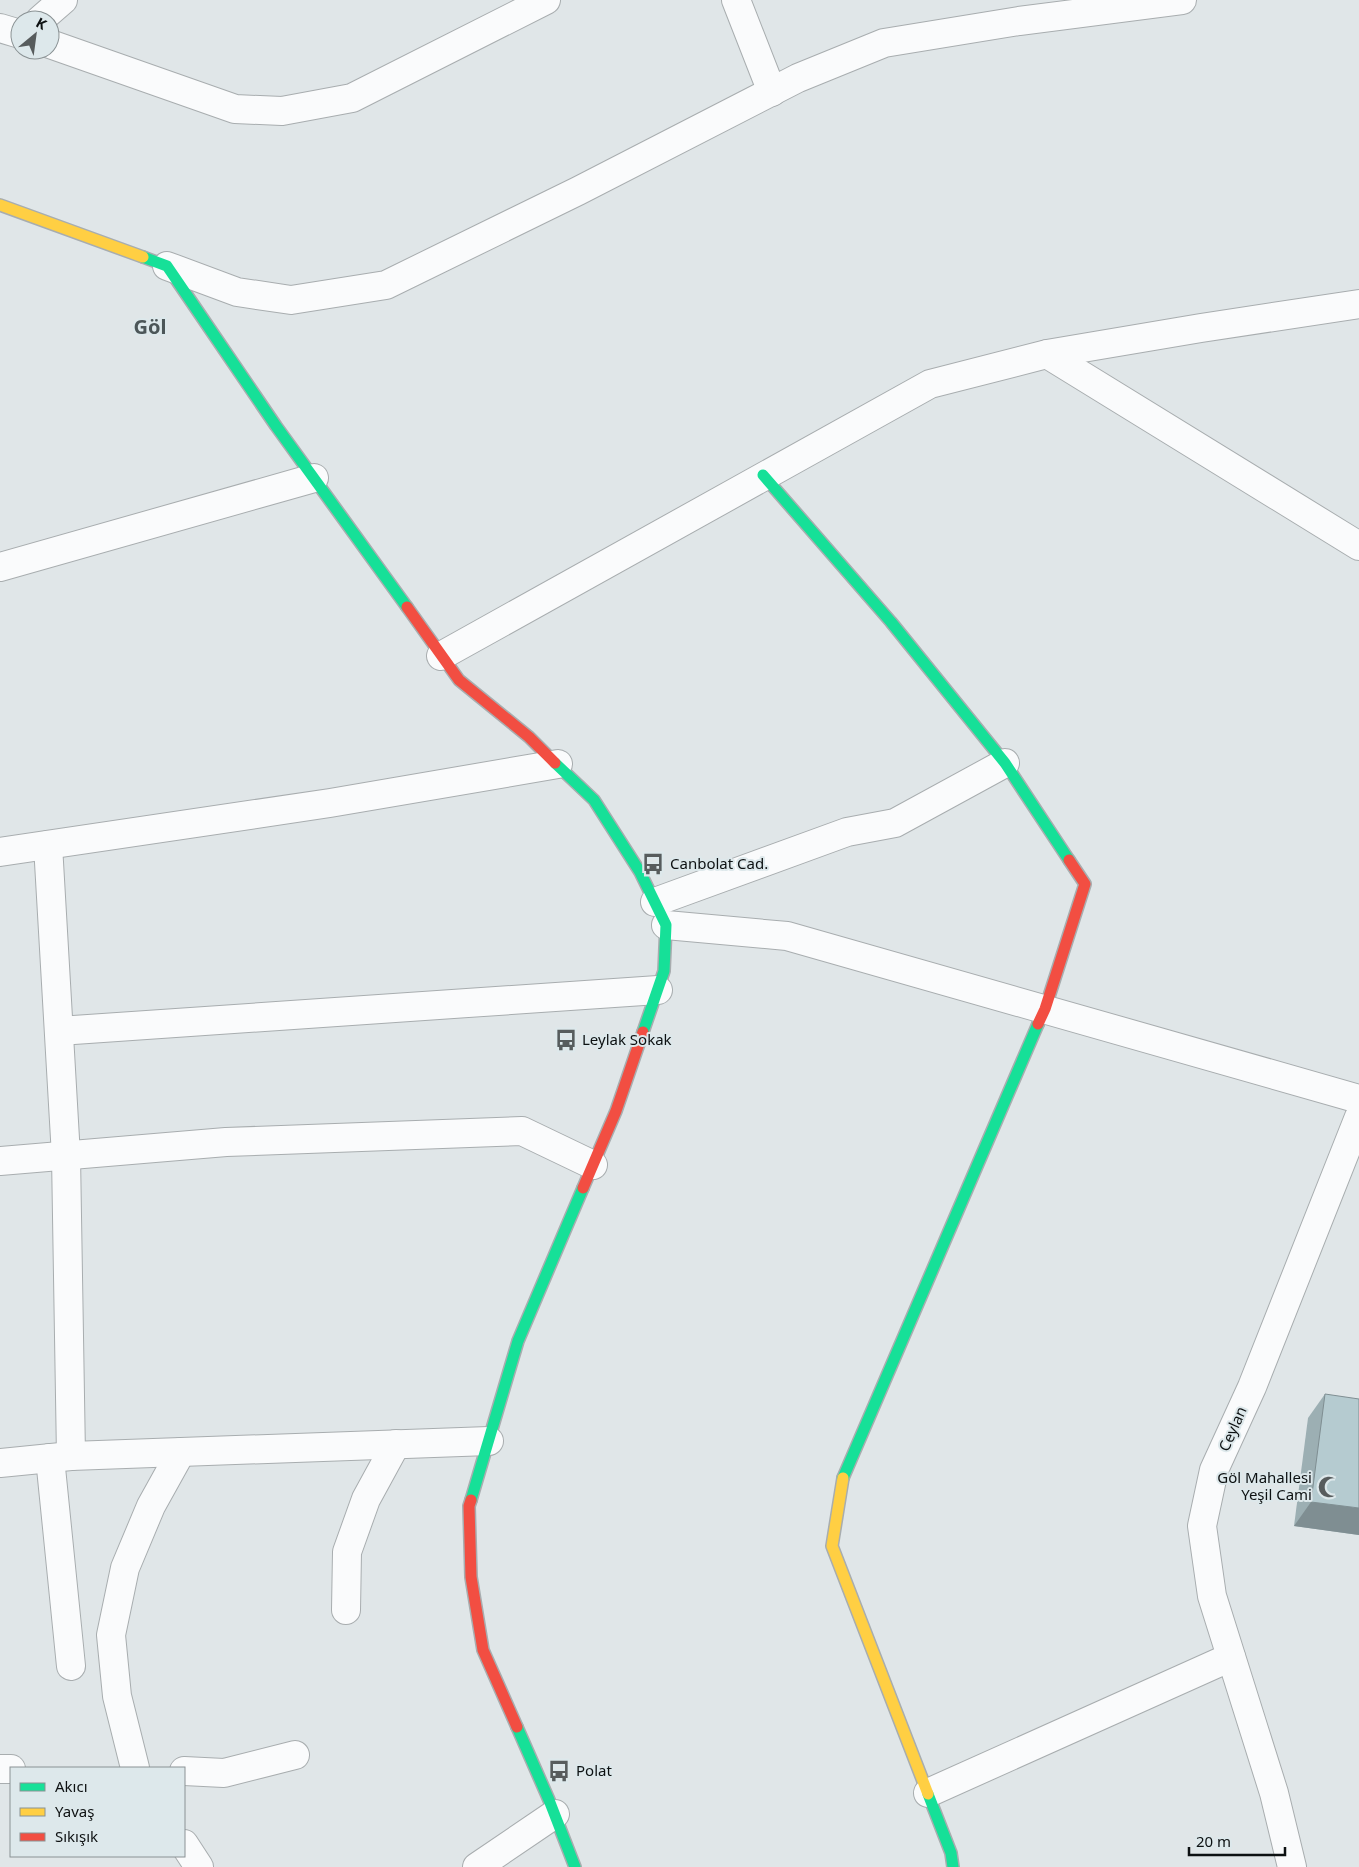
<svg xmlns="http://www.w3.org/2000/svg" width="1359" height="1867" font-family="'Noto Sans',sans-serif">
<rect width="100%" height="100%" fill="#e0e6e8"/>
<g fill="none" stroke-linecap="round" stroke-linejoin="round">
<!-- street casing -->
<g stroke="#a8adaf" stroke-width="30">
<g id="street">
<path d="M736,0L772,92"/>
<path d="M40,20L63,0"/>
<path d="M0,28L20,34"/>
<path d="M50,44L235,109L282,111L352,98L546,0"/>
<path d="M167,266L237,292L291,300L386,285L578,191L798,78L884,43L1019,21L1182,0"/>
<path d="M1047,354L1359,546"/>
<path d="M0,567L314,478"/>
<path d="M441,656L930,384L1047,354L1201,328L1359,304"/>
<path d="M48,845L66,1156L71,1456"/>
<path d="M0,852L330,803L558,764"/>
<path d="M655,902L847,832L895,823L1005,763"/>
<path d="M666,925L787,936L1359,1099"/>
<path d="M59,1031L658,990"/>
<path d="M0,1161L226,1142L522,1131L593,1165"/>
<path d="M50,1458L71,1666"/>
<path d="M0,1463L71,1456L489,1441"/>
<path d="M346,1610L347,1552L366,1499L396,1444"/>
<path d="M135,1768L117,1696L111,1635L125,1568L151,1506L181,1452"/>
<path d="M0,1769H11"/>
<path d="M184,1771L224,1773L295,1755"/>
<path d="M928,1793L1231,1657"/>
<path d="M184,1844L199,1867"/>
<path d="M477,1867L555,1814"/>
<path d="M1292,1867L1274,1793L1212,1596L1202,1526L1214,1470L1252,1387L1359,1117"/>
</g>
</g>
<!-- fast casing -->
<g stroke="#a8adaf" stroke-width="14">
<g id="fast">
<path d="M143,257L167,266L276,426L407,607"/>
<path d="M763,475L891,622L1005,763L1069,860"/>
<path d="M555,763L594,800L640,872L666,925L664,971L643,1032"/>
<path d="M843,1478L1038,1024"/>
<path d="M471,1500L518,1341L583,1188"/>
<path d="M517,1727L549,1800L575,1867"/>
<path d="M928,1794L951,1853L953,1867"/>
</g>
</g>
<!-- slow casing -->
<g stroke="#a8adaf" stroke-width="14">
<g id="slow">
<path d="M0,205L143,257"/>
<path d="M843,1478L832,1546L928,1794"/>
</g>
</g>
<!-- jam casing -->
<g stroke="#a8adaf" stroke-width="14">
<g id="jam">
<path d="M407,607L459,680L529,737L555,763"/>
<path d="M1038,1024L1045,1009L1085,884L1069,860"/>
<path d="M583,1188L616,1111L643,1032"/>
<path d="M471,1500L469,1506L471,1577L483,1650L517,1727"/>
</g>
</g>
<!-- street -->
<use href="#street" stroke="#fafbfc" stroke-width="28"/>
<!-- fast -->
<use href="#fast" stroke="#16e098" stroke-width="11"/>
<!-- slow -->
<use href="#slow" stroke="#ffcf43" stroke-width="11"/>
<!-- jam -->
<use href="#jam" stroke="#f24e42" stroke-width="11"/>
</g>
<!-- wall -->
<path fill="#9cafb3" d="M1325,1394L1359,1535L1294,1526L1308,1418Z"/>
<!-- shaded-wall -->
<path fill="#7f8e92" d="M1311,1502L1359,1508V1535L1294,1526Z"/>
<!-- building -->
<path fill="#b5cbd0" stroke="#7f8e92" d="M1325,1394L1359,1399V1508L1311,1502Z"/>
<!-- icons -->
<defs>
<g id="bus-bare" transform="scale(1.725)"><path d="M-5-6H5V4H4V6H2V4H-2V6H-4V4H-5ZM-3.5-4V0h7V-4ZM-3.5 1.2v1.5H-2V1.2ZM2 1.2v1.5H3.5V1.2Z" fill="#575c5d" stroke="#dde8eb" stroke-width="2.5" paint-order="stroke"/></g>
<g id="mosque-bare" transform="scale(1.725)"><path d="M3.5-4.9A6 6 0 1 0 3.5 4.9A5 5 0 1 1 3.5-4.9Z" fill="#575c5d" stroke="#dde8eb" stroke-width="2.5" paint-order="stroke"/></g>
</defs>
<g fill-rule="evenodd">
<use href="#bus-bare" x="653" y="864"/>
<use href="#bus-bare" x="566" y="1040"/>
<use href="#mosque-bare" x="1329" y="1487"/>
<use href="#bus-bare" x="559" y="1771"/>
</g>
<g text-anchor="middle" stroke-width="4" stroke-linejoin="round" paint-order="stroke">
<!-- poi labels -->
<g font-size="15" fill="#0d1112" stroke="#dde8eb" text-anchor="start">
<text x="670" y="869">Canbolat Cad.</text>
<text x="582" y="1045">Leylak Sokak</text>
<text x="1312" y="1483" text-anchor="end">Göl Mahallesi<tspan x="1312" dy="17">Yeşil Cami</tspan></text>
<text x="576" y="1776">Polat</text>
</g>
<!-- street labels -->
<g font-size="15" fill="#0d1112" stroke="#dde8eb">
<text transform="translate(1233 1429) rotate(-66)" y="5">Ceylan</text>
</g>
<!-- district labels -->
<g font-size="20" font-weight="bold" fill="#4c5658" stroke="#dde8eb">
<text x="150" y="334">Göl</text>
</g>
</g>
<!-- legend -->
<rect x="10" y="1767" width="175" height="90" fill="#dde8eb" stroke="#8a9294"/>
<rect x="20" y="1783" width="25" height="8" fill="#16e098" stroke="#8a9294"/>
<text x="55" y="1792" font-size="15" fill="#0d1112">Akıcı</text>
<rect x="20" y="1808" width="25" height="8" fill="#ffcf43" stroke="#8a9294"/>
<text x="55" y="1817" font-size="15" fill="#0d1112">Yavaş</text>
<rect x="20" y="1833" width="25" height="8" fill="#f24e42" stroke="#8a9294"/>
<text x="55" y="1842" font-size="15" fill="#0d1112">Sıkışık</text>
<!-- north arrow -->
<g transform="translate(35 35) rotate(29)"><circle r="24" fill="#dde8eb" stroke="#8a9294"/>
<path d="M0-4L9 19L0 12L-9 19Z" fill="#575c5d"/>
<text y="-8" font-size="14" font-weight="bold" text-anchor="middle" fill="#0d1112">K</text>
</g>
<!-- scale -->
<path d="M1189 1847v8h96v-8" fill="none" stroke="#0d1112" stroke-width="2.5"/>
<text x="1196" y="1847" font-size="15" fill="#0d1112" stroke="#dde8eb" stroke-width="4" paint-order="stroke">20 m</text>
</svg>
